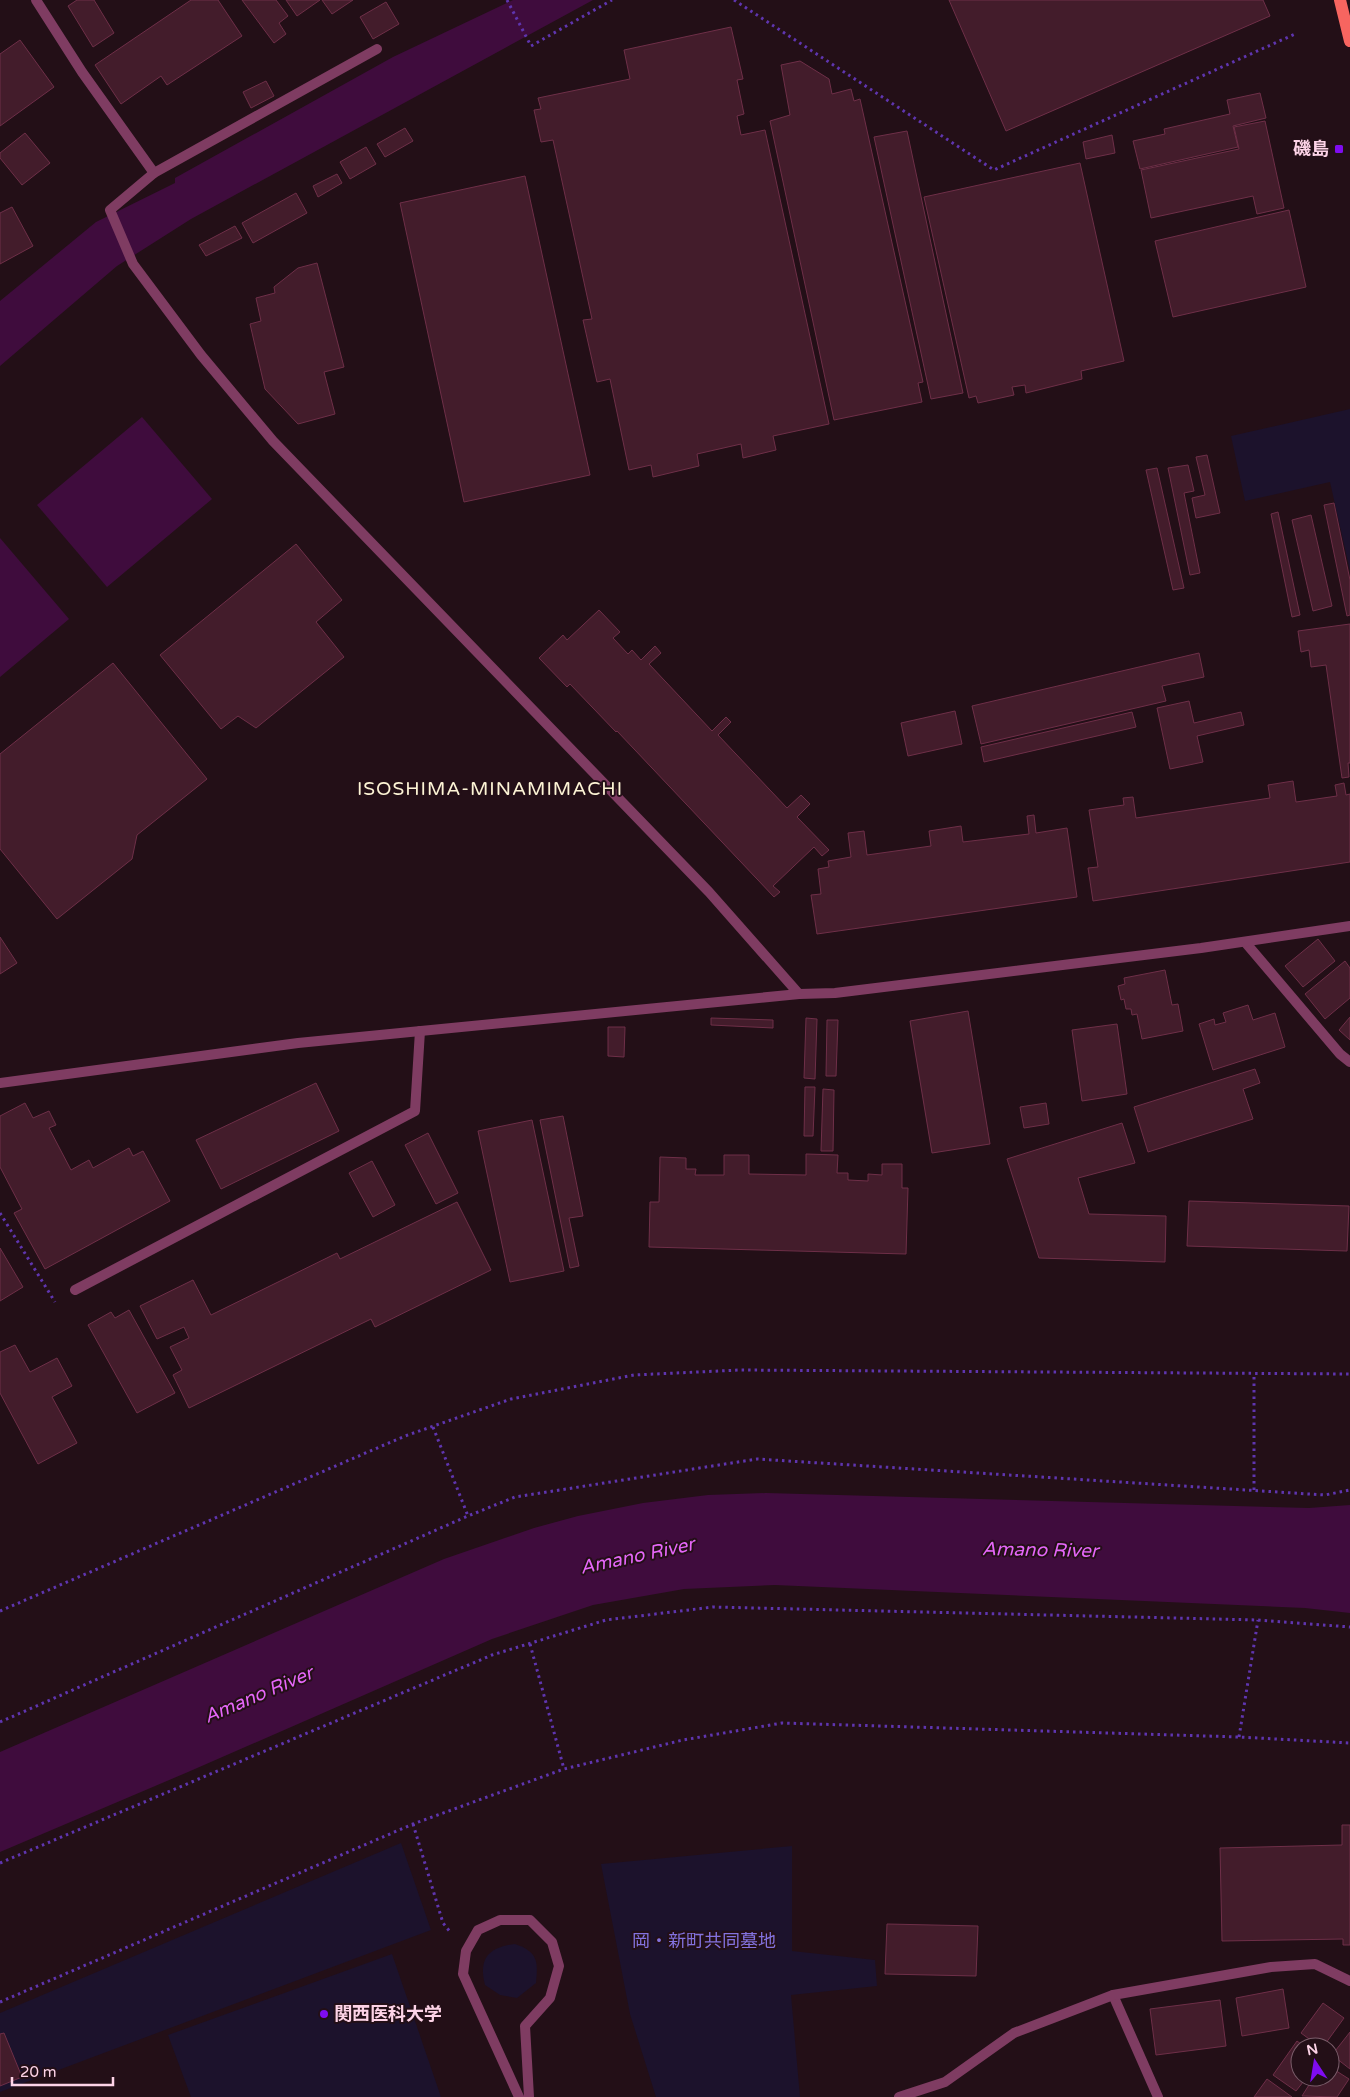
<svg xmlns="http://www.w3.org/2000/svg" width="1350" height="2097" font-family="'Varela Round','Noto Sans JP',sans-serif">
<rect width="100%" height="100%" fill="#230f17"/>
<!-- green -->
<g fill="#1c122c">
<path d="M1350,409V571L1330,482L1245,501L1231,436Z"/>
<path d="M401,1843L431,1930L0,2092V2013Z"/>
<path d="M792,1846V1951L875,1960L877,1986L791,1995L800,2097H656L630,2014L601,1864Z"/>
<path d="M515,1944C538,1952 538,1961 536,1983L517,1998L500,1995L485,1985C478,1958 489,1947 515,1944Z"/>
<path d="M392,1954L441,2097H191L168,2035Z"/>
</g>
<!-- water -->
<g fill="#3f0c3d">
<path d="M513,0H593L191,219L117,266L0,366V301L96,222L175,183V178L393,57Z"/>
<path d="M142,417L212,499L107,587L37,505Z"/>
<path d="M0,538L69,619L0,677Z"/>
<path d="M766,1493L1309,1508L1350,1505V1613L1305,1608L775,1585L684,1589L593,1605L492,1639L188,1772L0,1852V1752L444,1559L534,1528L578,1516L643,1503L708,1495Z"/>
</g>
<!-- building -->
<g fill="#431c2b" stroke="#6e2f48">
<path d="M77,0H94L114,33L93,47L68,6Z"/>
<path d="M191,0H218L242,36L167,85L161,76L121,104L95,65Z"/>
<path d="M242,0H276L288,16L279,23L286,34L274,43Z"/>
<path d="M286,0H320L297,16Z"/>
<path d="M322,0H353L332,14Z"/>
<path d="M949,0H1263L1270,16L1006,131Z"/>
<path d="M386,2L399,24L373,39L360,17Z"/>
<path d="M731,27L743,79L737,80L744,114L737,116L741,135L765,130L829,424L773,436L776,450L743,458L741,444L697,454L699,466L653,477L651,465L629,470L610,379L597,382L583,320L592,319L553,140L541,142L534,110L541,109L538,98L630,79L624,50Z"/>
<path d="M20,40L54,87L0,126V54Z"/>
<path d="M800,61L829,79L832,94L851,89L854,101L860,99L923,382L918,383L922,402L834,420L770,121L790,115L781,65Z"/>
<path d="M266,81L274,96L251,108L243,92Z"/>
<path d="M1260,93L1266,118L1233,126L1238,147L1140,169L1133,141L1165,134L1164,129L1230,114L1227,100Z"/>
<path d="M1265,121L1284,208L1257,214L1253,196L1151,218L1141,170L1239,149L1234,127Z"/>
<path d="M405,128L413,141L385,157L377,144Z"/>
<path d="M907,131L963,393L931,399L874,137Z"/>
<path d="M25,133L50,163L22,185L0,158V153Z"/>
<path d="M1112,135L1115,153L1086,159L1083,142Z"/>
<path d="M366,147L376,164L350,179L340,162Z"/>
<path d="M1080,163L1124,361L1081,371L1082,379L1026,393L1025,385L1012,387L1014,395L978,403L976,396L969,398L924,197Z"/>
<path d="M337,174L342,183L318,197L313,186Z"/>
<path d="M525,176L590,475L464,502L400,203Z"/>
<path d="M296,193L307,213L253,243L242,223Z"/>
<path d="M12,207L33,246L0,264V213Z"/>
<path d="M1289,210L1306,287L1173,317L1155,241Z"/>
<path d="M235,226L242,238L206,256L199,245Z"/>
<path d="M317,263L344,367L324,372L335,414L298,424L265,389L250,324L261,321L256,298L275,293L274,287L298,268Z"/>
<path d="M1207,455L1220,513L1196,518L1192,498L1205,495L1196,457Z"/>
<path d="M1188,465L1194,491L1184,493L1200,573L1190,575L1168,468Z"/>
<path d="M1157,468L1184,588L1173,590L1146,470Z"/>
<path d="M1334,503L1350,580V615L1347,616L1324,505Z"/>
<path d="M1278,512L1300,615L1292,617L1271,514Z"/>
<path d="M1311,515L1332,606L1313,611L1292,520Z"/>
<path d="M296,544L342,600L316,622L344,657L256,728L238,716L221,729L160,655Z"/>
<path d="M599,610L620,632L613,638L628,654L632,650L641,660L655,646L661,653L649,664L712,731L726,717L731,722L718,735L787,808L801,795L810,804L797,817L829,850L822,856L814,847L773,886L780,892L774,897L617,731L616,732L570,684L567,687L539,658L563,635L567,640Z"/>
<path d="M1350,624V763H1348L1349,777L1342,778L1326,665L1311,667L1309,650L1301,652L1298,631Z"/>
<path d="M1199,653L1204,677L1162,686L1166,701L981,744L972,706Z"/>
<path d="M113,663L207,779L137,835L132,859L57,919L0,849V754Z"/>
<path d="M1189,701L1194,723L1241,712L1244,725L1197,736L1203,762L1170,769L1157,708Z"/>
<path d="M955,711L962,744L908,756L901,723Z"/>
<path d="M1132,712L1136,727L984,762L981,747Z"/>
<path d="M1293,781L1296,802L1337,796L1335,785L1344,783L1346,795L1350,794V862L1093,901L1088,868L1098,867L1089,810L1124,805L1123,798L1133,797L1136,818L1270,798L1268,785Z"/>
<path d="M1034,815L1036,833L1067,828L1077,897L817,934L811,895L821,894L818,869L829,867L828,861L851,857L848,833L864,831L867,855L931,846L929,831L961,826L963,842L1029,834L1027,816Z"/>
<path d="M0,937L17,963L0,974Z"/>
<path d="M1318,939L1335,961L1303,987L1285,966Z"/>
<path d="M1345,961L1350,968V998L1325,1019L1305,994Z"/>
<path d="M1165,970L1172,1005L1178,1004L1183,1031L1142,1039L1137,1014L1132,1015L1131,1009H1126L1124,999L1121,1000L1118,986L1125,984L1124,978Z"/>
<path d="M1248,1005L1253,1020L1275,1013L1285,1047L1213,1070L1199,1024L1214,1019L1215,1025L1226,1022L1223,1013Z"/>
<path d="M968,1011L990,1144L932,1153L910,1021Z"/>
<path d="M1350,1017V1040L1339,1030Z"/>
<path d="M711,1018L773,1020V1028L711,1025Z"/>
<path d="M806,1018L817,1019L815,1079L804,1078Z"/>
<path d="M827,1020H838L836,1076H826Z"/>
<path d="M1117,1024L1127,1094L1082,1101L1072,1030Z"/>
<path d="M608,1027H625L624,1057L608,1056Z"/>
<path d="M1255,1069L1260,1083L1243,1089L1253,1119L1148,1152L1134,1107Z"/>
<path d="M316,1083L339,1131L221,1189L196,1140Z"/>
<path d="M805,1087H815L813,1136H804Z"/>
<path d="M823,1089L834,1090L833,1151H821Z"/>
<path d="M25,1103L33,1118L49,1111L56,1125L49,1128L71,1170L89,1160L93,1168L129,1148L133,1156L143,1151L170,1201L45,1269L14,1213L22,1209L0,1167V1116Z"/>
<path d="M1046,1103L1049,1124L1024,1128L1020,1107Z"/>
<path d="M563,1116L583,1216L569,1218L579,1266L570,1268L540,1120Z"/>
<path d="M532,1120L564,1271L510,1282L478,1131Z"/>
<path d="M1122,1123L1135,1163L1078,1178L1089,1214L1166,1216L1165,1262L1039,1258L1007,1159Z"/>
<path d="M428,1133L458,1193L436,1204L405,1145Z"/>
<path d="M806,1154L838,1155L837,1173H848V1180L868,1181V1174L882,1175V1164H902V1188H908L906,1254L649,1247L650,1202H659L660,1157L686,1158V1169H696L695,1175H724V1155H749V1174L806,1175Z"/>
<path d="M372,1161L395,1205L373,1217L349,1173Z"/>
<path d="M1189,1201L1349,1206L1347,1251L1187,1246Z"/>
<path d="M457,1202L491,1270L375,1327L371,1319L189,1408L173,1375L182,1370L170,1347L189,1338L184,1327L157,1339L140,1306L193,1280L211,1315L337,1253L340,1259Z"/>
<path d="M0,1248L23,1287L0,1301Z"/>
<path d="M129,1310L175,1393L137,1413L88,1325L111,1312L115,1318Z"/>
<path d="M15,1345L30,1372L57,1358L72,1386L52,1397L77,1443L38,1464L0,1393V1352Z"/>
<path d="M1342,1825H1350V1945H1343V1939L1222,1941L1220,1848L1342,1845Z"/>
<path d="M887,1924L978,1926L976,1976L885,1974Z"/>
<path d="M1283,1989L1289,2028L1242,2036L1236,1998Z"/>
<path d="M1220,2000L1226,2046L1156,2055L1150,2009Z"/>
<path d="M1323,2003L1344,2018L1323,2047H1320L1301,2033Z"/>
<path d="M1350,2032V2069L1332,2055Z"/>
<path d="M4,2033L22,2077L0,2086V2034Z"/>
<path d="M1297,2041L1305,2047H1300V2077H1307L1296,2091L1273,2075Z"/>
<path d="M1330,2067L1349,2079L1337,2097L1302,2096L1314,2077H1330Z"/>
<path d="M1267,2079L1292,2097H1254Z"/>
</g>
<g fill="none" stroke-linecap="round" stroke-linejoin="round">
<!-- path -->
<g stroke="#5f35af" stroke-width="3" stroke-dasharray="2.5 4" stroke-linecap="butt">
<path d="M507,0L531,46L612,0"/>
<path d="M734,0L994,170L1295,34"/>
<path d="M0,1213L55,1302"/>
<path d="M433,1427L468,1516"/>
<path d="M1254,1490V1374"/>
<path d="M0,1611L405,1436L511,1399L634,1375L740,1370L1350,1374"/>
<path d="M530,1644L564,1769"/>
<path d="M0,1722L468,1516L515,1497L757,1459L1325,1495L1350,1490"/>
<path d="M1239,1737L1258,1620"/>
<path d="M413,1824L443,1923L451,1933"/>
<path d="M0,1863L492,1655L606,1620L713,1607L1258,1620L1350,1627"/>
<path d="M0,2002L413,1824L564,1769L683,1740L782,1723L1239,1737L1350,1743"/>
</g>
<!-- lane -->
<path stroke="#7f3c62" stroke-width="10" d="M75,1290L415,1111L420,1031"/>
<!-- street -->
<g stroke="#7f3c62" stroke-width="10">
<path d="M36,0L82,72L154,173"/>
<path d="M377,49L154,173L110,210L133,264L201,355L273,441L709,892L799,994"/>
<path d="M1245,942L1340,1054L1350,1062"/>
<path d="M0,1083L298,1043L799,994L835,993L1201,948L1350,926"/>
<path d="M1113,1995L1158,2097"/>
<path d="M519,2097L463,1974L466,1951L478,1930L500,1920H530L552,1942L559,1966L550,1998L525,2026L529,2097"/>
<path d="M899,2097L945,2082L1014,2033L1113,1995L1271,1967L1315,1964L1350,1981"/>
</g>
<!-- primary -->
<path stroke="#f76560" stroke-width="12" d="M1340,0L1350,41"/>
</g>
<!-- markers -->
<g fill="#7f0cf0" stroke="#230f17" stroke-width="2">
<rect x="1334" y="144" width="10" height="10" rx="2.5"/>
<circle cx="324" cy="2014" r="5"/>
</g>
<g text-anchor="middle" stroke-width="4" stroke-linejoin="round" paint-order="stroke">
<!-- poi labels -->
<g font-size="18" font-weight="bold" fill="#fdd3e7" stroke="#230f17" text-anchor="end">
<text x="1329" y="155">磯島</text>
<text x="334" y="2020" text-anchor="start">関西医科大学</text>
</g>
<!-- park labels -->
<g font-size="18" fill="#8372de" stroke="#230f17">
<text x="704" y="1947">岡・新町共同墓地</text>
</g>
<!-- neighbourhood labels -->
<g font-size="19" letter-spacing="1" fill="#fdf4d5" stroke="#230f17">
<text x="490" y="795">ISOSHIMA-MINAMIMACHI</text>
</g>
<!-- water labels -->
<g font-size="19" font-style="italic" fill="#e566f8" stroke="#230f17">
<text transform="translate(1040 1549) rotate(1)" y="7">Amano River</text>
<text transform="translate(637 1555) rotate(-12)" y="7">Amano River</text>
<text transform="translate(258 1694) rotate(-23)" y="7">Amano River</text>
</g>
</g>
<!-- north arrow -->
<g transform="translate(1315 2062) rotate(348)"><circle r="24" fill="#230f17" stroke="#7a5d6a"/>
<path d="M0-4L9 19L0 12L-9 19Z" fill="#7f0cf0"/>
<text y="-8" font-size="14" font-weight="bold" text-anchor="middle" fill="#fdd3e7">N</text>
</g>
<!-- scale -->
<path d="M12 2077v8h101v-8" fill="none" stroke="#fdd3e7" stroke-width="2.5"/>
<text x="20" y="2077" font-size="15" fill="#fdd3e7" stroke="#230f17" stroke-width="4" paint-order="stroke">20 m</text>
</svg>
